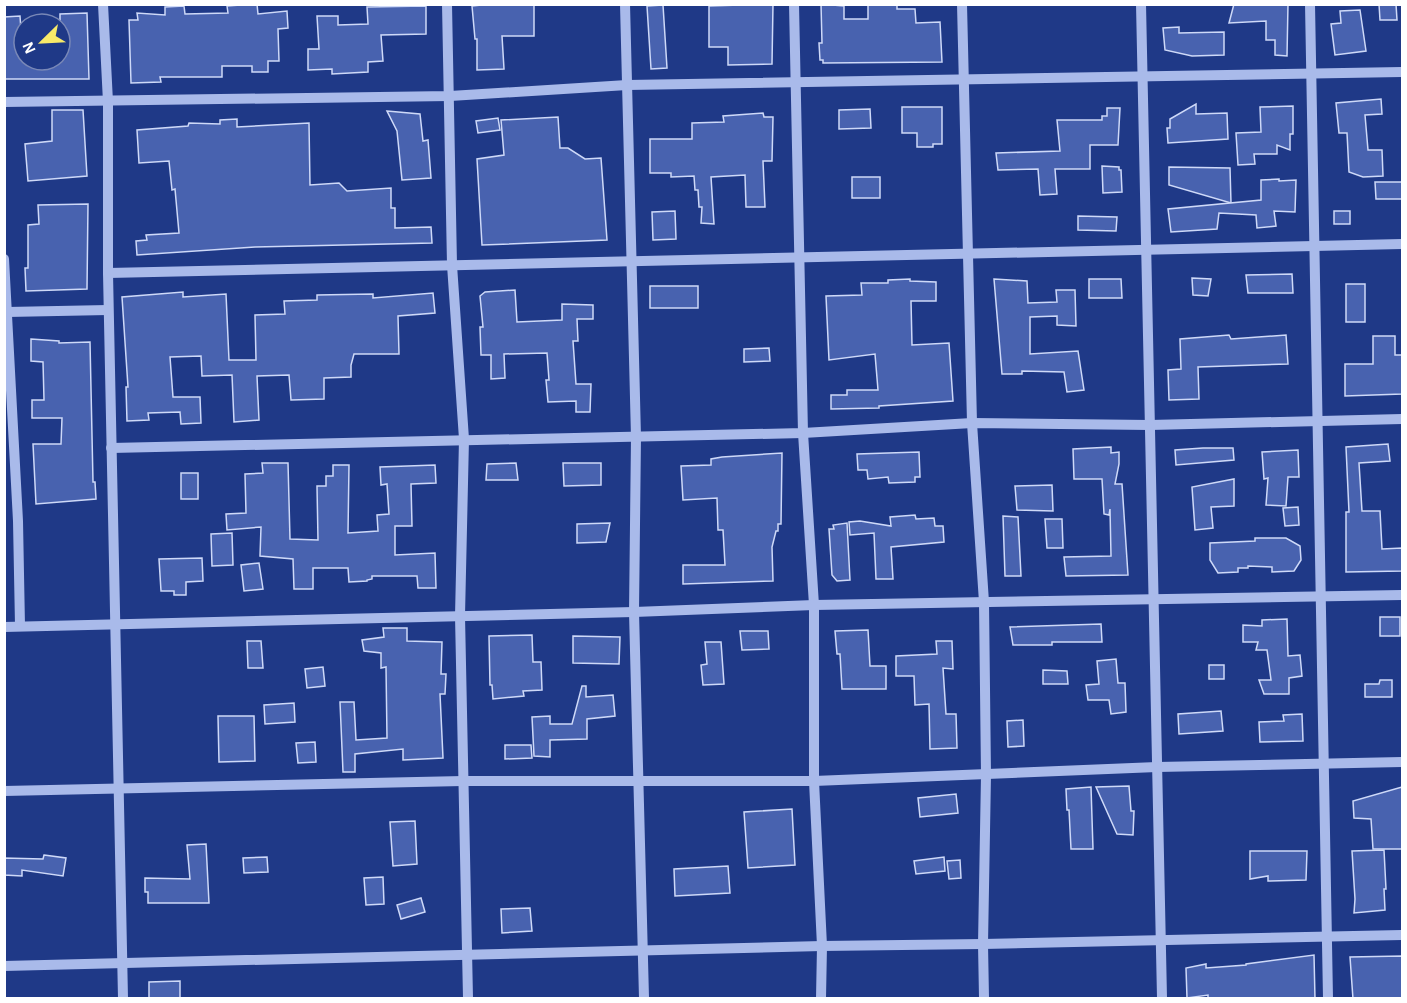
<svg xmlns="http://www.w3.org/2000/svg" width="1407" height="1003" font-family="'Alegreya Sans',sans-serif">
<rect width="100%" height="100%" fill="#1f3987"/>
<!-- building -->
<g fill="#4862af" stroke="#ced9f8" stroke-width="1.5">
<path d="M254,4H257L258,14L287,11L288,28L278,29L279,61H268V72H252V66H222V77H160L161,82L131,83L129,20H138L137,13L165,15V7L184,6L185,14L228,13L227,6Z"/>
<path d="M491,4H534V36H502L504,69L477,70V39H475L472,6Z"/>
<path d="M773,4L772,64L728,65V47H709V6Z"/>
<path d="M821,4L844,6V19H868V4H897V9H915L916,23L940,22L942,62L823,63V60H820L819,43H822Z"/>
<path d="M1234,4H1288L1287,56L1275,55V40H1266V21L1229,23Z"/>
<path d="M1379,4H1396L1397,20H1380Z"/>
<path d="M663,5L667,68L651,69L647,6Z"/>
<path d="M426,6V34L381,35L383,61L368,62V72L332,74V69L308,70V49H319L317,16H338V25L368,24L367,7Z"/>
<path d="M1360,10L1366,51L1335,55L1331,24L1341,23L1340,11Z"/>
<path d="M87,13L89,79H4V17L20,16L23,60H60V14Z"/>
<path d="M1179,27V33L1224,32V55L1192,56L1165,50L1163,28Z"/>
<path d="M1381,99L1382,114L1365,115L1368,150H1382L1383,176L1363,177L1349,172L1347,133H1339L1336,103Z"/>
<path d="M1196,104V114L1227,113L1228,139L1168,143L1167,128H1170V119Z"/>
<path d="M1293,106V134H1290V150L1277,145V154H1254L1255,164L1238,165L1236,133L1261,132L1260,107Z"/>
<path d="M902,107H942V144H933V147H917V133H902Z"/>
<path d="M1107,108H1120L1118,145H1090V169H1055L1057,194L1040,195L1038,169L998,170L996,153L1060,151L1057,120H1102V116H1107Z"/>
<path d="M870,109L871,128L839,129V110Z"/>
<path d="M52,110H83L87,176L28,181L25,144L52,141Z"/>
<path d="M387,111L420,114L423,141L428,140L431,178L402,180L397,131Z"/>
<path d="M763,113L764,117H773L772,161H763L765,207H746L745,175L711,177L714,224L701,223L702,207H699L698,190H695L694,176L671,177V173H650V139H692V123L724,122L723,116Z"/>
<path d="M558,117L560,148H568L585,159L601,158L607,240L482,245L477,159L504,155L501,120Z"/>
<path d="M498,118L500,130L478,133L476,121Z"/>
<path d="M237,119V127L309,123L310,185L339,183L347,191L391,188V208H395V228L431,227L432,243L255,247L137,255L136,241L147,240L146,235L179,233L175,189L172,190L169,161L139,163L137,130L188,126L189,123L220,124V120Z"/>
<path d="M1102,166L1119,167V170H1121L1122,192L1103,193Z"/>
<path d="M1169,167L1230,168L1231,203L1169,185Z"/>
<rect x="852" y="177" width="28" height="21"/>
<path d="M1279,179V181L1296,180L1295,212L1274,211L1276,226L1257,228L1256,215L1219,213L1217,229L1171,232L1168,209L1261,200V180Z"/>
<path d="M1375,182H1402V199H1376Z"/>
<path d="M88,204L87,289L26,291L25,268H28V225L39,224L38,205Z"/>
<path d="M675,211L676,239L653,240L652,212Z"/>
<rect x="1334" y="211" width="16" height="13"/>
<path d="M1078,216L1117,217L1116,231L1078,230Z"/>
<path d="M1292,274L1293,293H1248L1246,275Z"/>
<path d="M1192,278L1211,279L1208,296L1193,295Z"/>
<path d="M910,279V281L936,282V301H911L912,345L949,343L953,401L879,406V408L831,409V395H847V390H878L875,354L829,360L826,296L862,295L861,283H888V280Z"/>
<path d="M994,279L1027,281L1028,303L1057,302L1056,290H1075L1076,326L1057,325V316L1030,317V354L1078,351L1084,390L1067,392L1064,372L1022,371V374H1002Z"/>
<path d="M1089,279H1121L1122,298H1089Z"/>
<rect x="1346" y="284" width="19" height="38"/>
<rect x="650" y="286" width="48" height="22"/>
<path d="M515,290L517,322L562,320V304L593,305V319H577L578,341H573L576,384H591L590,412H576V401L548,402L546,380H549L547,353L504,354L505,378L491,379V355H481L480,327H483L480,296L485,292Z"/>
<path d="M183,292V297L226,294L229,360H256L255,315L285,314L284,301L317,300V295L373,294V298L433,293L435,313L398,316L399,354H354L351,365V377L324,378V399L291,400L289,375L257,376L259,420L234,422L232,375L202,376L201,356L170,357L173,397H200L201,423L181,424L180,412L148,413L149,420L127,421L126,387H128L122,297Z"/>
<path d="M1229,335L1231,339L1286,335L1288,364L1198,367L1199,399L1169,400L1168,370L1181,369L1180,339Z"/>
<path d="M1373,336H1395V355H1402V394L1345,396V364H1373Z"/>
<path d="M31,339L59,341V343L90,342L93,482H95L96,499L36,504L33,444H61L62,418H32V400H44L43,362L31,361Z"/>
<path d="M769,348L770,361L744,362V349Z"/>
<path d="M1388,444L1390,461L1359,463L1362,511H1380L1382,549L1402,548V571L1346,572V512H1349L1346,447Z"/>
<path d="M1111,447V453L1119,452V464L1115,484H1122L1128,575L1066,576L1064,557L1111,556L1110,509L1109,515L1104,514L1102,479H1074L1073,449Z"/>
<path d="M1203,448H1233L1234,460L1176,465L1175,450Z"/>
<path d="M1298,450L1299,477H1288L1286,506L1266,505L1268,478L1264,479L1262,452Z"/>
<path d="M919,452L920,477H915V482L889,483L888,477L868,479L867,470H858L857,454Z"/>
<path d="M782,453L781,524H778V531H776L772,547L773,581L683,584V565H725L723,530H718L717,498L683,500L681,466L711,465V459L722,457Z"/>
<path d="M262,463H288L290,539L318,540L317,486H326V476H333V465H349L348,533L378,531L377,515L389,514L387,484L381,485L380,467L435,465L436,483L411,484L412,526H395V555L435,553L436,588H418L417,576H372V579L367,580V581L349,582L348,568H313V589H294L293,559L260,556L261,527L227,530L226,514L246,513L245,474L263,473Z"/>
<path d="M516,463L518,480H486L487,464Z"/>
<path d="M563,463H601V485L564,486Z"/>
<rect x="181" y="473" width="17" height="26"/>
<path d="M1234,479V506L1211,507L1213,528L1195,530L1192,487Z"/>
<path d="M1052,485L1053,511L1017,510L1015,486Z"/>
<path d="M1298,507L1299,525L1285,526L1283,508Z"/>
<path d="M915,515L916,519L934,518L935,526H943L944,542L891,547L893,579H876L874,533L850,535L849,522L860,521L891,526L890,517Z"/>
<path d="M1003,516L1018,517L1021,576H1005Z"/>
<path d="M1045,519H1062L1063,548H1047Z"/>
<path d="M610,523L606,542L577,543V524Z"/>
<path d="M847,523L850,580L837,581L832,575L829,529H834L833,525Z"/>
<path d="M232,533L233,565L212,566L211,534Z"/>
<path d="M1255,538H1286L1300,546L1301,560L1294,571L1272,572V567L1248,566V568H1238V572L1218,573L1210,560V543L1255,541Z"/>
<path d="M202,558L203,581L186,582V595H174V591H161L159,559Z"/>
<path d="M259,563L263,589L244,591L241,565Z"/>
<rect x="1380" y="617" width="20" height="19"/>
<path d="M1287,619L1288,656L1300,655L1302,676L1289,678V694H1264L1259,680H1271L1267,650H1256L1258,642H1243V625L1262,626V620Z"/>
<path d="M1101,624L1102,642H1052V645H1013L1010,627Z"/>
<path d="M383,628H407V641L442,642L441,674H446L445,694H440L443,758L403,760V749L355,754V772H343L340,702H354L356,740L387,738L386,667L381,668V653L364,651L362,640L384,637Z"/>
<path d="M868,630L870,666H886V689H842L840,654H837L835,631Z"/>
<path d="M740,631H768L769,649L742,650Z"/>
<path d="M532,635L533,662H541L542,690L523,691L524,696L493,699L492,685H490L489,636Z"/>
<path d="M573,636L620,637L619,664L573,663Z"/>
<path d="M247,641H261L263,668H248Z"/>
<path d="M936,641H952L953,669L943,668L946,714H956L957,748L930,749L929,704L915,705L914,676H896V656L937,654Z"/>
<path d="M705,642H721L724,684L703,685L701,665L707,664Z"/>
<path d="M1116,659L1118,683H1125L1126,712L1111,714L1109,700H1088L1086,685L1099,684L1097,661Z"/>
<rect x="1209" y="665" width="15" height="14"/>
<path d="M323,667L325,686L307,688L305,669Z"/>
<path d="M1043,670L1067,671L1068,684H1043Z"/>
<path d="M1380,680H1392V697H1365V684H1379Z"/>
<path d="M582,686H586V697L613,695L615,716L587,719V739L550,740V757L534,756L532,717L550,716V724H572Z"/>
<path d="M294,703L295,722L265,724L264,705Z"/>
<path d="M1221,711L1223,731L1179,734L1178,714Z"/>
<path d="M1302,714L1303,741L1260,742L1259,722L1284,721L1283,715Z"/>
<path d="M218,716H254L255,761L219,762Z"/>
<path d="M1023,720L1024,746L1008,747L1007,721Z"/>
<path d="M315,742L316,762L298,763L296,743Z"/>
<path d="M505,745H531L532,758L505,759Z"/>
<path d="M1129,786L1131,811H1134L1133,835L1117,834L1096,787Z"/>
<path d="M1091,787L1093,849H1071L1069,810H1067L1066,789Z"/>
<path d="M1402,787V849H1373L1371,819L1354,818L1353,801Z"/>
<path d="M956,794L958,813L920,817L918,798Z"/>
<path d="M792,809L795,865L748,868L744,812Z"/>
<path d="M415,821L417,864L393,866L390,822Z"/>
<path d="M206,844L209,903H148V892H145V878L190,879L187,845Z"/>
<path d="M1384,850L1386,889H1384L1385,910L1354,913L1355,899L1352,851Z"/>
<path d="M1250,851H1307L1306,880L1268,881V876L1250,879Z"/>
<path d="M44,855L66,858L63,876L22,870V876L4,875V858L43,859Z"/>
<path d="M267,857L268,872L244,873L243,858Z"/>
<path d="M944,857L945,871L916,874L914,861Z"/>
<path d="M960,860L961,878L949,879L947,861Z"/>
<path d="M728,866L730,893L675,896L674,869Z"/>
<path d="M383,877L384,904L366,905L364,878Z"/>
<path d="M421,898L425,912L401,919L397,905Z"/>
<path d="M530,908L532,931L502,933L501,909Z"/>
<path d="M1314,955L1315,999H1208V995L1187,998L1186,968L1206,964V968L1246,965V964Z"/>
<path d="M1402,956V999H1353L1350,957Z"/>
<path d="M180,981V999H149V982Z"/>
</g>
<g fill="none" stroke-linecap="round" stroke-linejoin="round">
<!-- minor -->
<g stroke="#a9baea" stroke-width="10">
<path d="M103,4L108,102V273L123,998"/>
<path d="M447,4L452,265L464,439L460,616L468,998"/>
<path d="M625,4L636,437L634,612L644,998"/>
<path d="M794,4L803,433L814,605V781L822,946L821,998"/>
<path d="M962,4L972,423L984,602L986,775L983,944L984,998"/>
<path d="M1141,4L1162,998"/>
<path d="M1310,4L1328,998"/>
<path d="M4,102L450,96L627,85L1402,72"/>
<path d="M4,259L18,521L20,626"/>
<path d="M108,273L1402,244"/>
<path d="M7,312L108,310"/>
<path d="M111,448L803,433L972,423L1150,425L1402,419"/>
<path d="M4,627L634,612L814,605L1402,595"/>
<path d="M4,791L463,781H814L1157,767L1402,762"/>
<path d="M4,966L822,946L983,944L1402,935"/>
</g>
</g>
<!-- border -->
<rect width="1407" height="1003" fill="none" stroke="#ffffff" stroke-width="12"/>
<!-- north arrow -->
<g transform="translate(42 42) rotate(246)"><circle r="28" fill="#1f3987" stroke="#7988b7" stroke-width="1.5"/>
<path d="M0-4.5L10 22L0 15L-10 22Z" fill="#f8ea69"/>
<text y="-9" font-size="16" font-weight="bold" text-anchor="middle" fill="#ffffff">N</text>
</g>
</svg>
